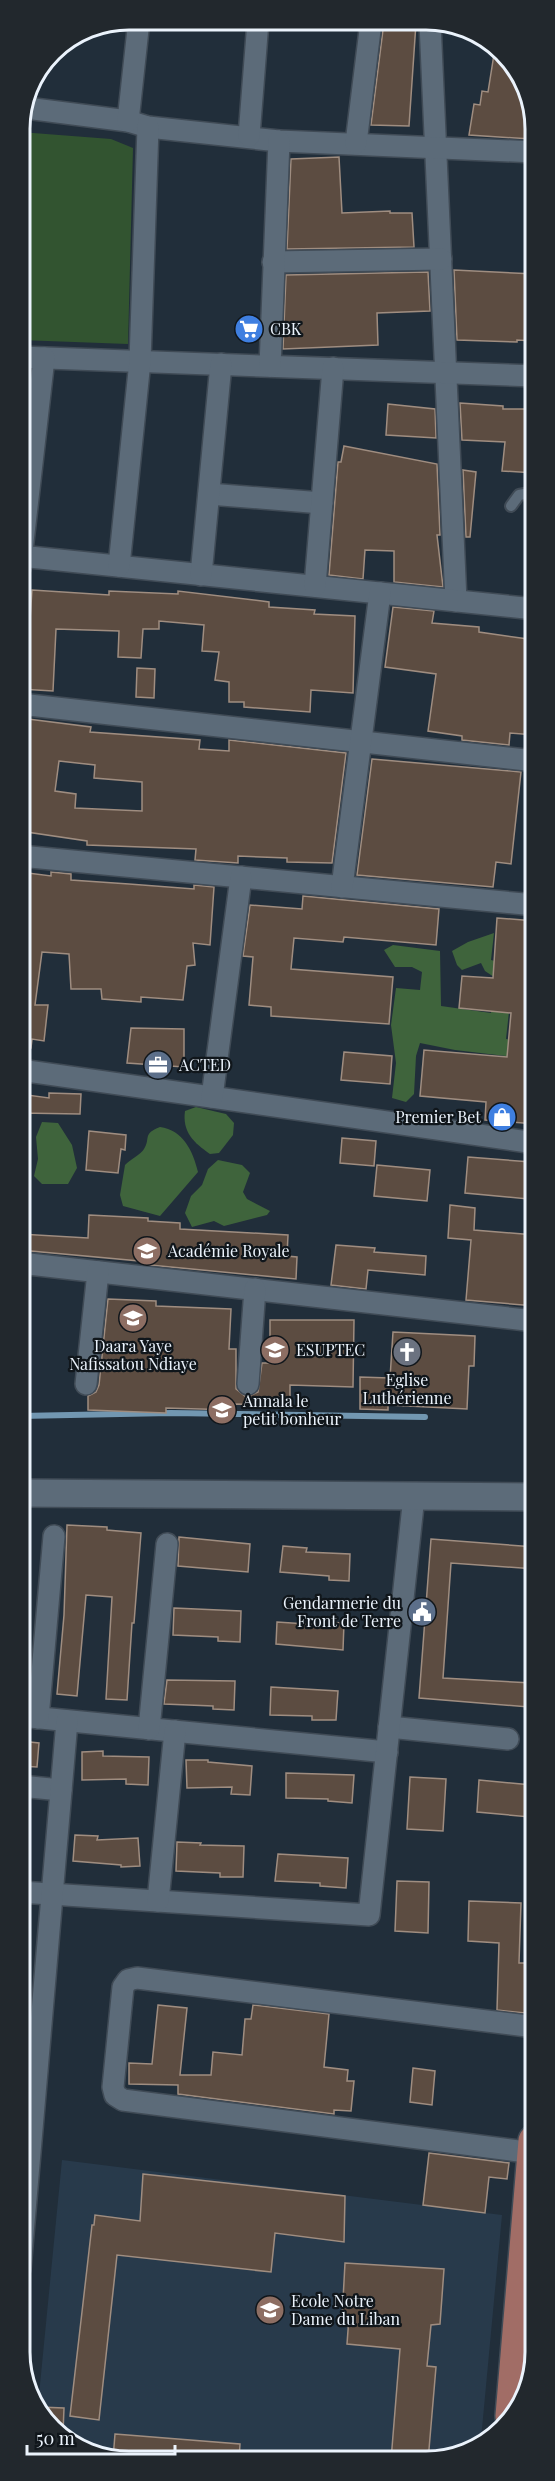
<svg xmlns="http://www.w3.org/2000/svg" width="555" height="2481" font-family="'Playfair Display',serif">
<rect width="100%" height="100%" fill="#212e3a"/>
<!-- built -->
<path fill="#283a4b" d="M62,2160L502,2215L481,2439L440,2461L107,2459L47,2424L38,2405Z"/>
<!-- green -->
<path fill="#325430" d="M20,132L111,139L133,148L128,344L20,340Z"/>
<!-- forest -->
<g fill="#3f643c">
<path d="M494,933L491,960L514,966L506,1039L535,1043L522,1058L455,1050L420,1043L416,1056L414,1094L406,1102L392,1098L396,1063L391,1025L396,988L420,990L422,972L412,967H395L384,950L393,945L440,951L441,1006L491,1013L494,977L485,971L481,963L462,970L457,965L452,951L468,942Z"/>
<path d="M196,1107L226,1114L234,1123L233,1135L219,1153L210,1154C194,1143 182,1132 185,1111Z"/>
<path d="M42,1122L58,1123L72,1145L77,1168L68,1184H42L34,1176L38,1159L36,1137Z"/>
<path d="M160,1127C183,1130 193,1151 198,1172L160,1216L123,1206L120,1195L125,1165C130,1160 141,1154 144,1149C151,1138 142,1134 160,1127Z"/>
<path d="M218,1160L242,1165L250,1173L243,1192L247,1199L270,1211L267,1215L224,1226L214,1221L192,1227L185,1213L191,1196L202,1185L208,1169Z"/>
</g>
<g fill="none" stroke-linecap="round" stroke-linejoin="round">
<!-- stream -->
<path stroke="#7297b1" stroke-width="6" d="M20,1416L171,1413L425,1417"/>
</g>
<!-- building -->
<g fill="#5c4c41" stroke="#9f8d80" stroke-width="1.5" fill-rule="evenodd">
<path d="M384,22L416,23L409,126L371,125Z"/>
<path d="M495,48L509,57L534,115L531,139L469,135L474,104L480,105L482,91L488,92Z"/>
<path d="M339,157L342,213L390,211V213H412L414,247L287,249L291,159Z"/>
<path d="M454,270L535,274V341L517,340V342L457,340Z"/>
<path d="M428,272L430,311L377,313L378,345L283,349L286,275Z"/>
<path d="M460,403L503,406V409H535V473L502,471L505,442L462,440Z"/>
<path d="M388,404L435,409L436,438L386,435Z"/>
<path d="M344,446L437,464L440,535H437L443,587L394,582V551L365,550L363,579L329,575L338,462H341Z"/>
<path d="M463,470L476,472L470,537H466Z"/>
<path d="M32,590L109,595V591L178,594V591L262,601L269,602V607L315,610L314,614L355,616L353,693L311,690L310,712L244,707V702H229V682L215,680L219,652L202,651L204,625L159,621V629H143L141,658L118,657L119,631L56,629L53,691L20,689V619L30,620Z"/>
<path d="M393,607L434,611L432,623L479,627V632L535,640V735L510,733L509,745L462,740V736L428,731L436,674L385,667Z"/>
<path d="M137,668L155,669L154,698L136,697Z"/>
<path d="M20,718L91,727L90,732L200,740L199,749L229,751V740L346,753L332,863L287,862V858L238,856V863L195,860L196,849L87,845V841L20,831ZM59,761L95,765L94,778L142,782V811L75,808L76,794L55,791Z"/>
<path d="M372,759L521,772L511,864L496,862L493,887L357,875Z"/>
<path d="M20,872L51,876V872L71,874V880L129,884L194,889V885L214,887L210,945L193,943L195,965L187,966L183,1000L141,997V1002L102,999L101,989H71L69,954L42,952L35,1005H48L44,1041L32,1039L31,1048L20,1047Z"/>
<path d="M303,896L439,909L436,945L344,937L343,942L294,938L291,969L393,977L389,1024L271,1016V1007L249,1005L253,957L243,956L250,905L302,909Z"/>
<path d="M497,918L535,921V1124L485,1120L486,1102L420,1096L424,1050L507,1057L511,1013L459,1008L462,976L493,978Z"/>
<path d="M131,1028L184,1029V1067L127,1063Z"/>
<path d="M344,1052L392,1056L390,1084L341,1080Z"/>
<path d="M49,1093L81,1094L80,1114L20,1113V1094L49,1098Z"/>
<path d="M89,1131L126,1135L125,1150L121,1149L118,1173L86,1170Z"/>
<path d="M342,1138L376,1141L374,1166L340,1163Z"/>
<path d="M468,1157L531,1162L528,1199L465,1193Z"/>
<path d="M377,1165L430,1170L427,1201L374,1196Z"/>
<path d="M450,1205L475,1208L474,1230L535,1235V1306L466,1300L471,1240L448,1238Z"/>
<path d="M89,1215L148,1218V1221L180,1223V1229L288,1235L287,1256L297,1257L296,1279L150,1265V1262L20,1250V1234L88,1238Z"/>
<path d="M336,1245L375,1248L374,1252L426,1256L425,1275L368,1270L366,1289L331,1285Z"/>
<path d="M108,1299L156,1301V1306L231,1309L229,1349H236V1389L246,1397L258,1392L262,1363H270V1320H354L353,1387L290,1385V1405L234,1404V1410L166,1408V1413L88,1410V1396L96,1392L99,1385Z"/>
<path d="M393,1332L475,1336L474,1366H469L467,1409L388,1405V1410L360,1409V1377L390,1378Z"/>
<path d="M67,1525L107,1527V1530L141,1533L134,1623H132L127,1700L106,1699L112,1597L86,1595L77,1696L57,1694L64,1615Z"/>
<path d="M179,1537L250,1544L248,1572L178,1566Z"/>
<path d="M431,1539L535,1547V1569L451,1563L443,1678L532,1683L529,1707L419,1698Z"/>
<path d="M283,1546L307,1548L306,1552L350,1554L349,1581L329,1580V1576L280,1572Z"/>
<path d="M174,1608L241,1611L240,1642L218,1641V1637L173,1635Z"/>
<path d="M277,1622L321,1625V1622L344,1623L343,1650L276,1644Z"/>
<path d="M167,1680L235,1681L234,1710L213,1709V1706L164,1704Z"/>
<path d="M271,1687L338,1691L336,1720H312V1716L270,1715Z"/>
<path d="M20,1741L39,1743L37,1767L20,1766Z"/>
<path d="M103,1751V1756L149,1757L148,1785L126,1784V1779L82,1780V1752Z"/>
<path d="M186,1760H208V1762L252,1766L250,1795L231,1794L232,1787L187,1788Z"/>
<path d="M286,1773L354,1775L352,1803L328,1801V1799L286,1798Z"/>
<path d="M410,1777L446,1779L443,1831L407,1829Z"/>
<path d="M479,1780L532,1785L530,1817L477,1812Z"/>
<path d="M75,1835L98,1836L97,1840L138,1838L140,1866L121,1867V1865L73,1861Z"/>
<path d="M177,1842L201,1843L200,1845L244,1846L243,1877H220V1873L176,1871Z"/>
<path d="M278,1854L348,1858L346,1888L320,1886V1883L275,1881Z"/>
<path d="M397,1881L429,1882L428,1933L395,1931Z"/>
<path d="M469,1901L521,1903L519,1963H527L525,2013L497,2010L499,1943L468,1941Z"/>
<path d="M158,2005L187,2008L180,2075H211L213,2052L242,2055L245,2019H251L253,2005L329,2014L324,2067L348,2070L347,2081H354L351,2111L334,2110V2114L178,2094V2085L129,2084V2063L152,2064Z"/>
<path d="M413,2068L435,2071L432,2105L410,2102Z"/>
<path d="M429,2153L509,2163L507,2179L489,2177L485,2213L423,2205Z"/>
<path d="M143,2174L345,2196L344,2242L275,2233L271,2272L117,2255L99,2420L70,2416L92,2225H94L95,2215L140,2221Z"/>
<path d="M345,2263L444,2269L440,2324L431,2325L427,2366L436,2367L428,2461L391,2460L400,2349L347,2344L349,2317L342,2318Z"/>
<path d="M39,2407L64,2408L63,2433L47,2424Z"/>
<path d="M115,2434L240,2444L239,2460L113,2459Z"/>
</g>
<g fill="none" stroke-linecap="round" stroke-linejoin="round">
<!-- service casing -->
<g stroke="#404b56" stroke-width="14">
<path id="service" d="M511,506L519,495L535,492"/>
</g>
<!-- minor casing -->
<g stroke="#404b56" stroke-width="24">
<g id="minor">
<path d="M430,23L456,601"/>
<path d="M26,108L128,121L148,127L279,141L535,152"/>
<path d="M128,121L139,20"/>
<path d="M249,136L258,21"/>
<path d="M356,143L371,22"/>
<path d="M273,262L441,259"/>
<path d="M20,357L535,376"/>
<path d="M270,366L279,141"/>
<path d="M209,494L322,503"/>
<path d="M20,556L535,609"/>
<path d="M119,566L140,361L148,127"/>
<path d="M20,568L44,358"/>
<path d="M201,575L221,364"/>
<path d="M315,586L333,368"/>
<path d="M20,704L535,761"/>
<path d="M20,856L535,905"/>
<path d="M342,887L380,593"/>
<path d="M20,1070L535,1143"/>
<path d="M212,1097L241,877"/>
<path d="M20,1263L535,1321"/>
<path d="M86,1384L98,1272"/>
<path d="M248,1384L255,1289"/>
<path d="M20,1716L387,1752"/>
<path d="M38,1718L54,1536"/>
<path d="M389,1727L508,1739"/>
<path d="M149,1729L167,1544"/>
<path d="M20,1786L61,1790"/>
<path d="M20,1892L369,1915L414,1496"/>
<path d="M158,1901L175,1731"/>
<path d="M534,2153L123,2100L115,2095L113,2087L123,1987L128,1980L137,1978L535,2027"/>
<path d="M20,2269L67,1721"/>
</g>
</g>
<!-- tertiary casing -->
<g stroke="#404b56" stroke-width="30">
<path id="tertiary" d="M20,1493L535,1497"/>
</g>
<!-- primary casing -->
<g stroke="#404b56" stroke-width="36">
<path id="primary" d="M512,2416L535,2141"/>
</g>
<!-- service -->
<use href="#service" stroke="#5c6b79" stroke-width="10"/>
<!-- minor -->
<use href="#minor" stroke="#5c6b79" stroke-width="21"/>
<!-- tertiary -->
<use href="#tertiary" stroke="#5c6b79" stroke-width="27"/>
<!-- primary -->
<use href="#primary" stroke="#a16d66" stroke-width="33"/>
</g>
<!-- icons -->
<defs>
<g id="supermarket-disc" transform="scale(1.5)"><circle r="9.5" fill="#3f7fe0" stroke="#10161b"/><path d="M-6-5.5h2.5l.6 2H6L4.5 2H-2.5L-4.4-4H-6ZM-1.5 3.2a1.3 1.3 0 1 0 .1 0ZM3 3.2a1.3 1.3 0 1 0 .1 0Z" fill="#fff"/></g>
<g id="office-disc" transform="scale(1.5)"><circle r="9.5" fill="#5c6f8a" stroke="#10161b"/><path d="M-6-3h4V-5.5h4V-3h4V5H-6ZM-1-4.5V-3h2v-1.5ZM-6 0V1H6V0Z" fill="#fff"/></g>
<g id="shop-disc" transform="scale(1.5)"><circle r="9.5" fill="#3f7fe0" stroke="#10161b"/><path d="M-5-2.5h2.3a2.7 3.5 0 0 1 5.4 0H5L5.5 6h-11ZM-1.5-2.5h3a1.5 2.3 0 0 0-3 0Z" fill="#fff"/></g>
<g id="school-disc" transform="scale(1.5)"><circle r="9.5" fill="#8d6e63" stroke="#10161b"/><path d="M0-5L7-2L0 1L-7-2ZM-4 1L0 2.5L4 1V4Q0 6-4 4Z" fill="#fff"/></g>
<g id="university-disc" transform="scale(1.5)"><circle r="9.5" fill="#8d6e63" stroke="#10161b"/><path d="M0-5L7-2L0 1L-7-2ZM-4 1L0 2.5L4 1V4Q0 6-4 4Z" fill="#fff"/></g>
<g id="church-disc" transform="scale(1.5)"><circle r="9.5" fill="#6b7280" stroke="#10161b"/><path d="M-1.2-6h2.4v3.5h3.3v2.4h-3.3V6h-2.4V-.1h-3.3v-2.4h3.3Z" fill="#fff"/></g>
<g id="civic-disc" transform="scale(1.5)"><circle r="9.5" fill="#5c6f8a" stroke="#10161b"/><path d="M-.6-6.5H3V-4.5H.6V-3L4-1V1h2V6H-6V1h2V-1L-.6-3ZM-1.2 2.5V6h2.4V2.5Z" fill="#fff"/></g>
</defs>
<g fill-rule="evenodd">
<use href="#supermarket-disc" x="249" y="329"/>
<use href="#office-disc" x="158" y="1065"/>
<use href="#shop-disc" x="502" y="1117"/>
<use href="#school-disc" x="147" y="1251"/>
<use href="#school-disc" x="133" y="1318"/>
<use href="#university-disc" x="275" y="1350"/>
<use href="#church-disc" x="407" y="1352"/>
<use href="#school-disc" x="222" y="1410"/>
<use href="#civic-disc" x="422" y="1612"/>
<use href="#school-disc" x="270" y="2310"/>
</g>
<g text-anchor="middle" stroke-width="4.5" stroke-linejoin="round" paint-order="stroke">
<!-- poi labels -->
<g font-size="16" fill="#ebf3fc" stroke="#10161b" text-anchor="start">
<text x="270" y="335">CBK</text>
<text x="179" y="1071">ACTED</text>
<text x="481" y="1123" text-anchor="end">Premier Bet</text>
<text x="168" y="1257">Académie Royale</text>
<text x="133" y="1352" text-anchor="middle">Daara Yaye<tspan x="133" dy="18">Nafissatou Ndiaye</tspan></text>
<text x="296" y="1356">ESUPTEC</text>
<text x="407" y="1386" text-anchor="middle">Eglise<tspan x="407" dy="18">Luthérienne</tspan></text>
<text x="243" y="1407">Annala le<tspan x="243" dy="18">petit bonheur</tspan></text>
<text x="401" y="1609" text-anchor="end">Gendarmerie du<tspan x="401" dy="18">Front de Terre</tspan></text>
<text x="291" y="2307">Ecole Notre<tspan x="291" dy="18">Dame du Liban</tspan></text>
</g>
</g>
<!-- crop -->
<path d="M0 0H555V2481H0ZM129 30H426A99 99 0 0 1 525 129V2352A99 99 0 0 1 426 2451H129A99 99 0 0 1 30 2352V129A99 99 0 0 1 129 30Z" fill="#22282d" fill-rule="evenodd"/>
<path fill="none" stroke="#ebf3fc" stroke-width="3" d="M129 30H426A99 99 0 0 1 525 129V2352A99 99 0 0 1 426 2451H129A99 99 0 0 1 30 2352V129A99 99 0 0 1 129 30Z"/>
<!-- scale -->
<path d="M27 2445v9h148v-9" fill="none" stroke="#ebf3fc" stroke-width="3"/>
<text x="36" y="2445" font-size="18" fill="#ebf3fc" stroke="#10161b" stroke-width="4.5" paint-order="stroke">50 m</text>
</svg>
